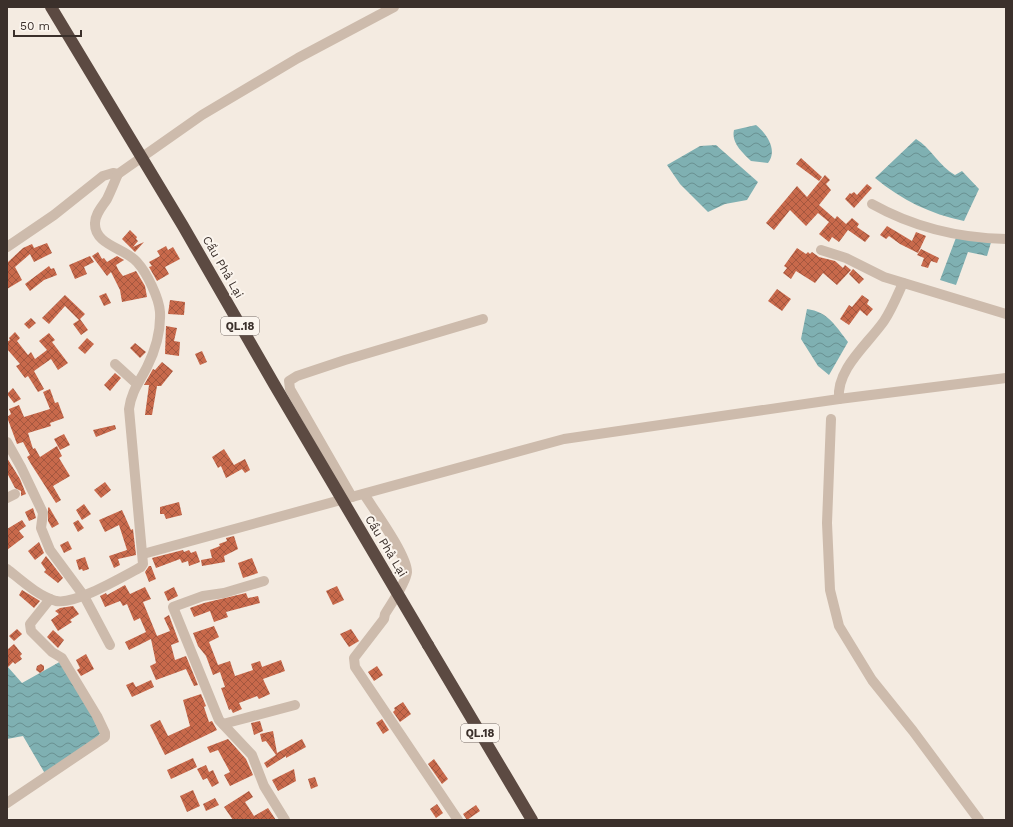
<svg xmlns="http://www.w3.org/2000/svg" width="1013" height="827" font-family="'Work Sans',sans-serif">
<defs>
<pattern id="water-waves" width="16" height="10" patternUnits="userSpaceOnUse"><rect width="16" height="10" fill="#7fb0b2"/><path d="M0 5q4-4 8 0t8 0" fill="none" stroke="#699091"/></pattern>
<pattern id="building-cross-hatch" width="8" height="8" patternUnits="userSpaceOnUse"><rect width="8" height="8" fill="#c8694b"/><path d="M0 0l8 8M0 8l8-8" fill="none" stroke="#a4573f"/></pattern>
</defs>
<rect width="100%" height="100%" fill="#f4ebe1"/>
<!-- water -->
<g fill="url(#water-waves)">
<path d="M756,125C767,134 778,150 768,163L751,161C742,152 731,143 734,130Z"/>
<path d="M916,139C931,148 940,167 955,175L962,171L979,189L964,221C930,214 902,200 875,178Z"/>
<path d="M716,145L758,182L747,200L725,204L708,212L680,184L667,165L700,146Z"/>
<path d="M957,235L992,239L987,256L968,252L956,285L940,280Z"/>
<path d="M807,309C828,312 835,325 848,342L829,375L818,366L801,339Z"/>
<path d="M63,660L101,732L97,738L47,777L23,736L7,739V666L22,683Z"/>
</g>
<!-- building -->
<g fill="url(#building-cross-hatch)">
<path d="M801,158L822,177L819,181L796,164Z"/>
<path d="M825,175L830,180L826,184L831,190L819,205L835,219L837,216L846,224L852,218L859,224L857,227L870,236L865,242L848,230L839,242L832,237L829,242L819,234L829,222L818,213L806,226L790,210L774,230L766,223L797,186L807,197Z"/>
<path d="M867,184L872,188L854,208L845,199L850,193L851,194L854,192L857,195Z"/>
<path d="M887,226L912,241L916,232L926,236L918,253L900,244L889,236L886,239L880,235Z"/>
<path d="M130,230L137,237L136,239L138,241L133,247L144,242L135,252L122,239Z"/>
<path d="M47,243L52,253L34,262L30,254L15,267L22,280L7,289V263L23,248L32,244L34,248Z"/>
<path d="M166,246L168,250L173,247L180,259L165,267L169,274L157,281L149,267L152,266L149,262L160,256L157,251Z"/>
<path d="M797,248L806,254L808,252L810,254L812,252L819,257L835,261L843,268L845,265L851,270L837,285L823,273L815,283L796,271L791,279L783,273L787,268L784,266Z"/>
<path d="M921,249L939,258L937,263L931,261L928,268L921,266L924,258L917,255Z"/>
<path d="M98,252L102,259L104,258L107,262L117,256L124,260L116,265L119,271L123,276L136,271L145,286L147,297L122,302L120,290L111,272L107,276L92,256Z"/>
<path d="M90,256L94,262L84,267L87,274L75,279L69,265Z"/>
<path d="M49,266L51,269L54,268L57,275L44,280L30,291L25,284Z"/>
<path d="M853,269L864,279L859,284L849,274Z"/>
<path d="M777,289L791,299L782,311L768,301Z"/>
<path d="M106,293L111,303L104,306L99,296Z"/>
<path d="M65,295L85,314L80,319L88,330L81,335L73,324L79,320L65,306L49,324L42,318Z"/>
<path d="M862,295L869,300L867,304L873,309L867,316L860,310L849,325L840,319L849,305L852,307Z"/>
<path d="M170,300L185,302L184,315L168,314Z"/>
<path d="M31,318L36,323L29,329L24,324Z"/>
<path d="M166,326L177,328L174,341L180,342L179,356L165,354Z"/>
<path d="M15,332L20,338L17,341L28,355L31,352L35,359L47,350L39,341L49,333L55,340L52,342L68,363L58,370L51,359L34,371L44,389L38,392L28,376L25,378L16,366L20,364L7,349V342L10,340L9,338Z"/>
<path d="M87,338L94,344L85,354L78,348Z"/>
<path d="M135,343L146,352L140,358L130,348Z"/>
<path d="M202,351L207,362L200,365L195,354Z"/>
<path d="M162,362L173,371L161,386H157L152,415H145L149,385H144L153,369L155,370Z"/>
<path d="M115,373L121,378L110,391L104,385Z"/>
<path d="M13,388L21,399L14,403L7,394Z"/>
<path d="M50,389L55,403L58,402L64,418L50,423L51,426L28,433L33,449L35,448L40,457L57,446L62,456L59,458L70,476L53,486L61,500L56,503L31,464L27,457L30,455L23,442L17,444L7,417L11,414L9,409L19,405L24,417L50,409L43,392Z"/>
<path d="M115,425L116,429L96,437L93,430Z"/>
<path d="M64,434L70,445L60,450L54,439Z"/>
<path d="M224,449L234,465L245,459L250,470L245,473L242,469L226,478L221,466L218,468L212,457Z"/>
<path d="M7,458L20,479L26,494L21,496V491L15,488L7,473Z"/>
<path d="M105,482L111,490L101,498L94,490Z"/>
<path d="M179,502L182,515L166,519L164,514H160V507Z"/>
<path d="M84,504L91,514L82,520L76,510Z"/>
<path d="M49,507L59,524L52,528L48,521V508Z"/>
<path d="M33,508L36,518L29,521L25,512Z"/>
<path d="M122,510L131,530L133,529L136,555L118,559L120,565L114,568L109,556L127,550L119,525L105,532L99,520Z"/>
<path d="M22,520L26,526L19,531L24,537L7,550V529Z"/>
<path d="M78,520L84,528L78,532L73,523Z"/>
<path d="M234,536L238,549L224,556L225,562L202,566L201,560L212,558L210,550L220,546L219,544L227,541L226,538Z"/>
<path d="M68,541L72,549L64,553L60,545Z"/>
<path d="M39,542L44,553L35,560L28,551Z"/>
<path d="M183,550L184,552L189,550L191,553L196,551L200,562L189,566L188,561L182,563L180,559L156,568L152,558Z"/>
<path d="M46,556L63,578L58,583L44,572L46,570L41,563Z"/>
<path d="M85,557L89,569L83,571L82,569L79,570L76,560Z"/>
<path d="M252,558L258,573L243,578L238,563Z"/>
<path d="M149,566H151L156,579L149,582L145,572Z"/>
<path d="M125,585L130,594L145,587L151,599L143,602L157,636L170,631L164,618L169,615L179,642L171,645L175,660L186,656L198,685L194,686L186,669L156,680L150,666L156,663L151,639L129,650L125,642L146,632L140,618L134,621L127,604L123,606L120,601L105,607L100,596L106,593L107,595Z"/>
<path d="M337,586L344,600L333,605L326,591Z"/>
<path d="M174,587L178,596L168,601L164,592Z"/>
<path d="M22,590L40,601L34,608L19,595Z"/>
<path d="M246,593L248,598L258,596L260,603L226,612L228,617L214,622L210,611L194,617L190,608L204,603Z"/>
<path d="M73,606L79,614L70,620L72,622L58,631L51,620L59,614L55,611L60,608Z"/>
<path d="M214,626L219,637L209,642L218,665L230,661L235,676L253,670L251,664L260,661L262,667L281,660L285,671L263,679L270,694L259,699L257,696L239,703L242,709L233,713L231,709L229,710L221,688L225,687L220,672L213,675L206,656L198,646L193,633Z"/>
<path d="M17,629L22,634L14,641L9,636Z"/>
<path d="M351,629L359,641L349,647L340,634Z"/>
<path d="M53,630L64,640L58,648L47,637Z"/>
<path d="M14,644L22,654L20,656L22,659L15,664L13,662L7,668V650Z"/>
<path d="M86,654L94,669L81,676L77,670L80,668L76,660Z"/>
<path d="M41,664L44,666V670L40,673L36,670L37,666Z"/>
<path d="M377,666L383,675L374,681L368,672Z"/>
<path d="M151,680L154,687L132,697L126,685L133,682L136,687Z"/>
<path d="M201,694L206,706L204,707L209,722L212,721L217,730L165,755L150,725L160,720L168,736L190,726L183,700Z"/>
<path d="M403,702L411,714L400,722L393,712L395,710L394,708Z"/>
<path d="M382,719L389,730L383,734L376,723Z"/>
<path d="M260,721L263,731L254,735L251,723Z"/>
<path d="M273,731L277,753L302,739L306,747L286,758V756L267,768L264,763L276,755L266,741L262,742L260,734Z"/>
<path d="M228,739L246,759L253,775L230,786L224,775L230,772L218,750L210,753L207,747Z"/>
<path d="M193,758L197,767L171,779L167,770Z"/>
<path d="M434,759L448,779L442,784L428,764Z"/>
<path d="M206,765L209,772L213,770L219,783L212,787L207,778L203,780L197,769Z"/>
<path d="M294,769L296,781L278,791L272,780Z"/>
<path d="M315,777L318,786L311,789L308,779Z"/>
<path d="M193,790L200,806L187,812L180,796Z"/>
<path d="M249,791L253,797L245,802L254,816L268,808L276,820H233L224,807Z"/>
<path d="M215,798L219,805L206,811L203,804Z"/>
<path d="M437,804L443,813L436,818L430,809Z"/>
<path d="M476,805L480,811L467,820L463,814Z"/>
</g>
<g fill="none" stroke-linecap="round" stroke-linejoin="round">
<!-- street -->
<g stroke="#cdbbac" stroke-width="10">
<path d="M872,204C913,227 959,238 1006,239"/>
<path d="M7,247L54,215L103,176L113,173L118,174L202,115L298,58L394,7"/>
<path d="M821,250L846,258L884,277L1006,314"/>
<path d="M115,364L137,384"/>
<path d="M839,399C836,369 868,344 884,321C892,309 897,296 903,283"/>
<path d="M831,419L827,523L830,590L839,626L872,680L913,731L979,820"/>
<path d="M7,442L21,467L43,513L41,528L50,550L84,596L110,645"/>
<path d="M364,494C374,510 407,555 407,572C406,583 391,604 385,614L384,619L354,658L355,667L458,820"/>
<path d="M352,497L290,389L289,381L297,376L345,360L483,319"/>
<path d="M7,498L15,494"/>
<path d="M143,554L564,439L839,399L1006,378"/>
<path d="M7,569C21,580 38,596 56,601C75,605 122,577 141,567L143,564L129,409C131,392 140,381 147,367C156,349 161,332 160,312C159,298 147,273 137,262C125,248 94,245 95,223C95,214 102,207 107,199C111,191 114,183 118,174"/>
<path d="M264,581L224,593L203,596L173,607L219,720L252,755L264,786L285,820"/>
<path d="M223,724L295,705"/>
<path d="M7,803L105,737V733L97,716L62,658L52,652L31,631L30,624L50,599"/>
</g>
<!-- highway -->
<path stroke="#5c4a42" stroke-width="12" d="M428,645L532,820"/>
<!-- highway-bridge -->
<path stroke="#5c4a42" stroke-width="12" d="M51,7L183,226L274,384L428,645"/>
</g>
<g text-anchor="middle" stroke-width="4" stroke-linejoin="round" paint-order="stroke">
<!-- shield labels -->
<g fill="#fbf5ee" stroke="#756b66" stroke-width="1">
<rect x="221" y="317" width="38" height="18" rx="3"/>
<rect x="461" y="724" width="38" height="18" rx="3"/>
</g>
<g font-size="11" font-weight="bold" fill="#3b302b">
<text x="240" y="330">QL.18</text>
<text x="480" y="737">QL.18</text>
</g>
<!-- street labels -->
<g font-size="12" fill="#3b302b" stroke="#fbf5ee">
<text transform="translate(223 267) rotate(60)" y="4">Cầu Phả Lại</text>
<text transform="translate(386 546) rotate(59)" y="4">Cầu Phả Lại</text>
</g>
</g>
<!-- border -->
<rect width="1013" height="827" fill="none" stroke="#3b302b" stroke-width="16"/>
<!-- scale -->
<path d="M14 30v6h67v-6" fill="none" stroke="#3b302b" stroke-width="2"/>
<text x="20" y="30" font-size="12" fill="#3b302b" stroke="#fbf5ee" stroke-width="3" paint-order="stroke">50 m</text>
</svg>
